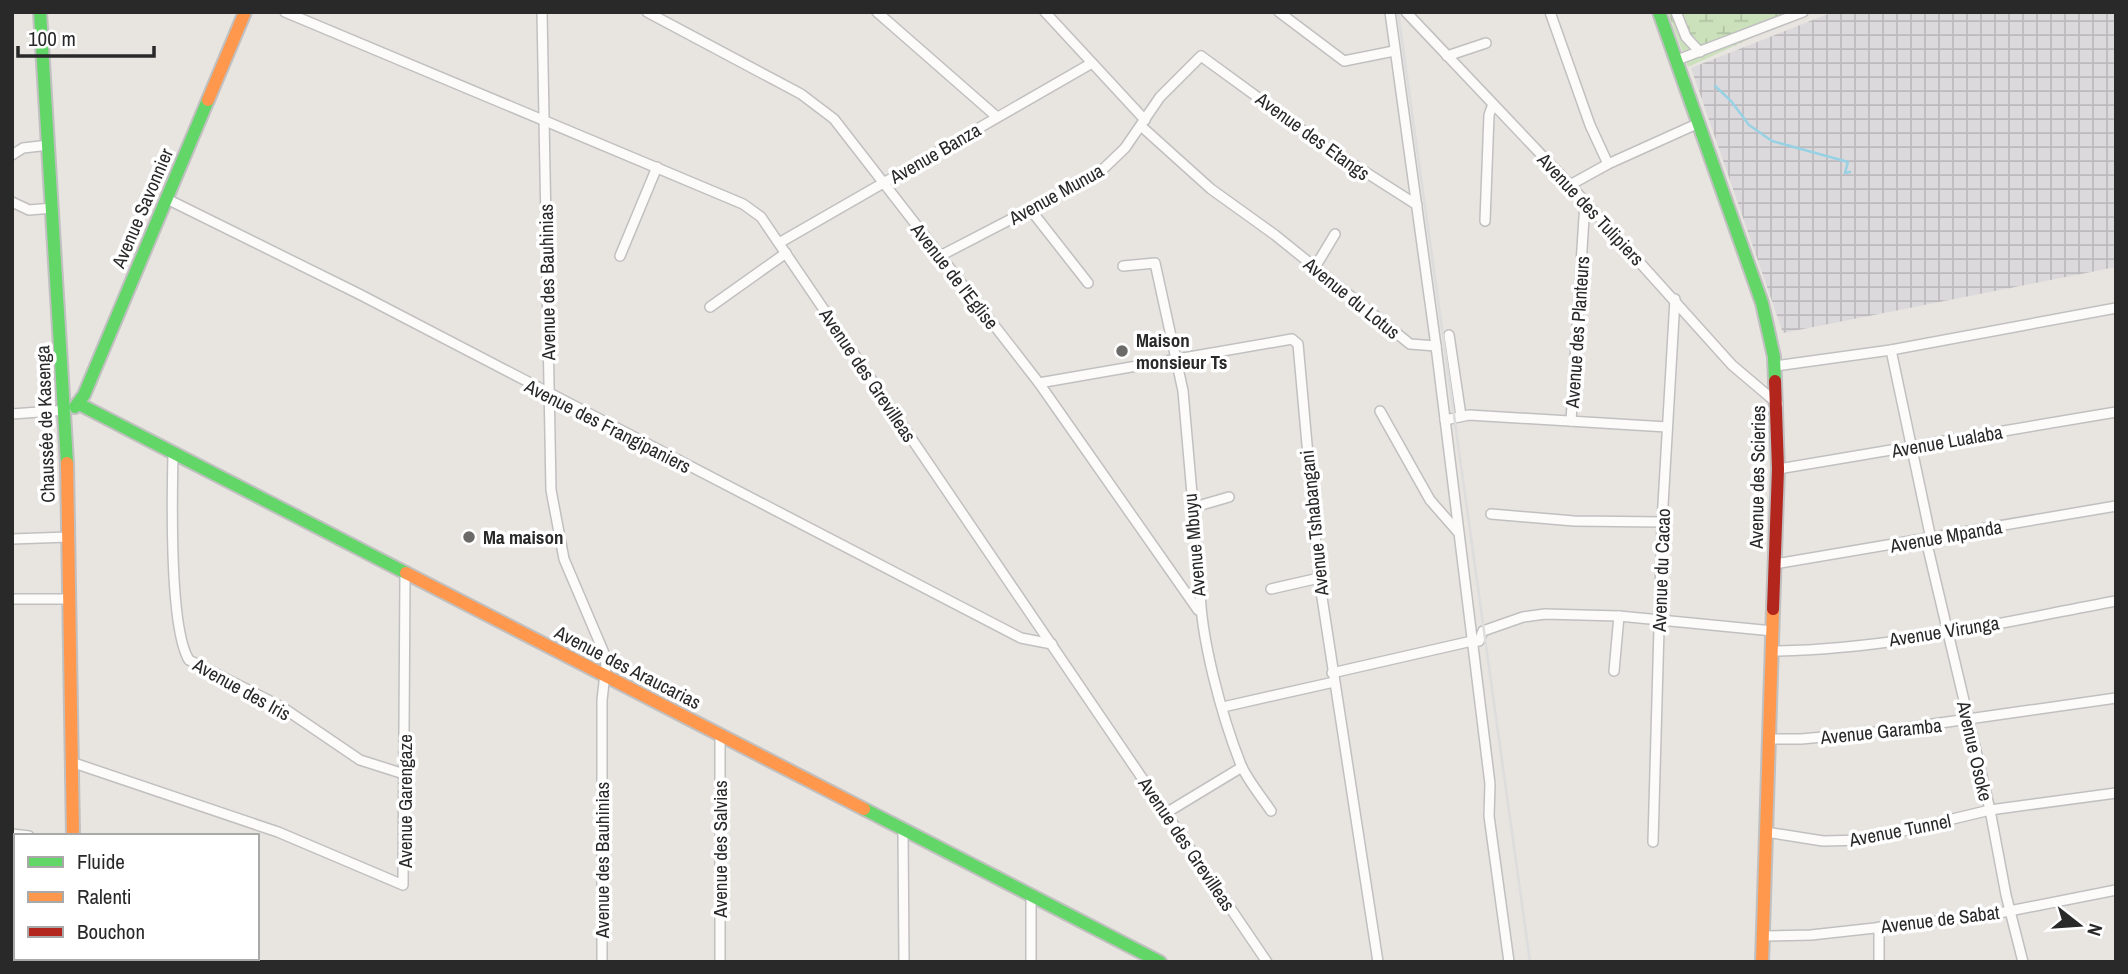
<svg xmlns="http://www.w3.org/2000/svg" width="2128" height="974" font-family="'Archivo Narrow',sans-serif">
<defs>
<pattern id="industrial-grid" width="8" height="8" patternUnits="userSpaceOnUse" patternTransform="scale(1.75)"><rect width="8" height="8" fill="#dbd9db"/><path d="M0 4h8M4 0v8" fill="none" stroke="#bcbabc"/></pattern>
<pattern id="wetland-marsh" width="20" height="14" patternUnits="userSpaceOnUse" patternTransform="scale(1.75)"><rect width="20" height="14" fill="#cbe1bb"/><path d="M1 5h8M5 5V1M11 12h8M15 12V8" fill="none" stroke="#aec1a1"/></pattern>
</defs>
<rect width="100%" height="100%" fill="#e8e4e0"/>
<!-- industrial -->
<path fill="url(#industrial-grid)" d="M1833,12H2116V267L1783,333L1691,68Z"/>
<!-- wetland -->
<path fill="url(#wetland-marsh)" d="M1668,12H1808L1688,67Z"/>
<g fill="none" stroke-linecap="round" stroke-linejoin="round">
<!-- stream -->
<path stroke="#98d1e4" stroke-width="2.5" d="M1715,86L1731,101L1749,125L1772,141L1848,162L1845,173L1850,172"/>
<!-- street casing -->
<g stroke="#c1c0c1" stroke-width="12">
<g id="street">
<path d="M285,12L743,204L761,217L1267,962"/>
<path d="M542,12L551,490L564,559L604,653L606,665L602,700V962"/>
<path d="M647,12L801,94L834,119L1039,383L1198,610"/>
<path d="M877,12L997,117"/>
<path d="M1045,12L1145,120"/>
<path d="M1279,12L1344,61L1394,51"/>
<path d="M1390,12L1436,346L1490,784L1489,816L1509,962"/>
<path d="M1406,12L1570,185L1732,365L1778,404"/>
<path d="M1550,12L1590,125L1608,164"/>
<path d="M1676,12L1686,37L1700,52"/>
<path d="M1447,56L1486,43"/>
<path d="M1677,60L1803,12"/>
<path d="M1141,126L1211,189L1275,235L1410,344L1436,346"/>
<path d="M12,155L23,148L49,145"/>
<path d="M1570,185L1608,164L1699,123"/>
<path d="M167,199L359,294L1021,638L1052,644"/>
<path d="M12,202L29,210L53,208"/>
<path d="M1030,209L1088,283"/>
<path d="M1485,221L1489,115L1493,104"/>
<path d="M779,243L1092,63"/>
<path d="M620,256L657,167"/>
<path d="M938,257L1098,174L1125,148L1160,97L1201,56L1323,145L1417,205"/>
<path d="M1123,266L1155,263L1183,391L1200,586C1200,637 1222,717 1241,765C1248,781 1261,796 1271,811"/>
<path d="M1314,269L1335,234"/>
<path d="M710,307L786,253"/>
<path d="M1449,335L1461,416"/>
<path d="M1891,350L1931,539"/>
<path d="M1775,366L1891,350L2116,308"/>
<path d="M1039,383L1292,339L1298,344L1319,578L1378,962"/>
<path d="M1380,411L1430,500L1458,532"/>
<path d="M12,414L66,410"/>
<path d="M1445,420L1469,415L1667,427"/>
<path d="M1571,421L1585,202"/>
<path d="M173,454C172,497 169,628 189,660L282,707L360,760L404,774"/>
<path d="M1778,469L2116,412"/>
<path d="M1191,508L1229,497"/>
<path d="M1491,514L1574,521L1662,522"/>
<path d="M12,539L68,537"/>
<path d="M1926,540L1990,810L2006,895L2023,962"/>
<path d="M1775,564L2116,506"/>
<path d="M1271,589L1319,578"/>
<path d="M12,599H70"/>
<path d="M1472,642L1479,641L1483,631L1523,617L1545,614L1619,616L1773,631"/>
<path d="M1772,651C1887,650 2003,622 2116,601"/>
<path d="M1614,671L1619,616"/>
<path d="M1332,673L1472,641"/>
<path d="M1223,707L1334,682"/>
<path d="M720,736V962"/>
<path d="M1770,739H1801L1877,732L2116,698"/>
<path d="M74,763L278,832L403,885L405,574"/>
<path d="M1166,813L1242,767"/>
<path d="M903,830L904,962"/>
<path d="M1766,832L1823,841L1865,840L1990,810L2116,793"/>
<path d="M12,834L29,836"/>
<path d="M1653,842L1662,522L1675,299"/>
<path d="M1031,897V962"/>
<path d="M12,899L16,900"/>
<path d="M1879,927V962"/>
<path d="M1764,936L1811,935L1984,916L2116,890"/>
</g>
</g>
<!-- fast casing -->
<g stroke="#c1c0c1" stroke-width="16">
<g id="fast">
<path d="M40,12L67,463"/>
<path d="M1659,12L1762,303L1774,357L1775,381"/>
<path d="M79,404L406,573"/>
<path d="M75,407L84,395L208,100"/>
<path d="M864,809L1160,962"/>
<path d="M74,958V962"/>
</g>
</g>
<!-- slow casing -->
<g stroke="#c1c0c1" stroke-width="16">
<g id="slow">
<path d="M208,100L245,12"/>
<path d="M67,463L73,836"/>
<path d="M406,573L864,809"/>
<path d="M1762,962L1773,609"/>
</g>
</g>
<!-- jam casing -->
<g stroke="#c1c0c1" stroke-width="16">
<path id="jam" d="M1773,609L1778,469L1775,381"/>
</g>
<!-- street -->
<use href="#street" stroke="#fcfbfa" stroke-width="9"/>
<!-- fast -->
<use href="#fast" stroke="#63d668" stroke-width="12"/>
<!-- slow -->
<use href="#slow" stroke="#ff974d" stroke-width="12"/>
<!-- jam -->
<use href="#jam" stroke="#b3261e" stroke-width="12"/>
<!-- rail -->
<path stroke="#ddddde" stroke-width="2.5" d="M1398,12L1530,962"/>
</g>
<!-- markers -->
<g fill="#6c6a69" stroke="#fff" stroke-width="2.5">
<circle cx="1122" cy="351" r="7"/>
<circle cx="469" cy="537" r="7"/>
</g>
<g text-anchor="middle" stroke-width="7" stroke-linejoin="round" paint-order="stroke">
<!-- street labels -->
<g font-size="19" fill="#292929" stroke="#fff">
<text transform="translate(1313 136) rotate(36)" y="7">Avenue des Etangs</text>
<text transform="translate(935 153) rotate(-30)" y="7">Avenue Banza</text>
<text transform="translate(1056 194) rotate(-29)" y="7">Avenue Munua</text>
<text transform="translate(142 208) rotate(-67)" y="7">Avenue Savonnier</text>
<text transform="translate(1591 209) rotate(47)" y="7">Avenue des Tulipiers</text>
<text transform="translate(955 276) rotate(52)" y="7">Avenue de l'Eglise</text>
<text transform="translate(547 282) rotate(-91)" y="7">Avenue des Bauhinias</text>
<text transform="translate(1352 298) rotate(39)" y="7">Avenue du Lotus</text>
<text transform="translate(1577 332) rotate(-86)" y="7">Avenue des Planteurs</text>
<text transform="translate(868 375) rotate(56)" y="7">Avenue des Grevilleas</text>
<text transform="translate(45 424) rotate(-92)" y="7">Chaussée de Kasenga</text>
<text transform="translate(608 426) rotate(27)" y="7">Avenue des Frangipaniers</text>
<text transform="translate(1947 441) rotate(-10)" y="7">Avenue Lualaba</text>
<text transform="translate(1757 477) rotate(-89)" y="7">Avenue des Scieries</text>
<text transform="translate(1314 523) rotate(-96)" y="7">Avenue Tshabangani</text>
<text transform="translate(1946 536) rotate(-10)" y="7">Avenue Mpanda</text>
<text transform="translate(1194 545) rotate(-95)" y="7">Avenue Mbuyu</text>
<text transform="translate(1661 570) rotate(-88)" y="7">Avenue du Cacao</text>
<text transform="translate(1944 631) rotate(-9)" y="7">Avenue Virunga</text>
<text transform="translate(628 667) rotate(27)" y="7">Avenue des Araucarias</text>
<text transform="translate(242 689) rotate(29)" y="7">Avenue des Iris</text>
<text transform="translate(1881 731) rotate(-6)" y="7">Avenue Garamba</text>
<text transform="translate(1975 751) rotate(77)" y="7">Avenue Osoke</text>
<text transform="translate(405 801) rotate(-90)" y="7">Avenue Garengaze</text>
<text transform="translate(1900 830) rotate(-11)" y="7">Avenue Tunnel</text>
<text transform="translate(1187 844) rotate(56)" y="7">Avenue des Grevilleas</text>
<text transform="translate(720 849) rotate(-90)" y="7">Avenue des Salvias</text>
<text transform="translate(602 860) rotate(-90)" y="7">Avenue des Bauhinias</text>
<text transform="translate(1940 919) rotate(-7)" y="7">Avenue de Sabat</text>
</g>
<!-- poi labels -->
<g font-size="19" font-weight="bold" fill="#292929" stroke="#fff" text-anchor="start">
<text x="1136" y="347">Maison<tspan x="1136" dy="22">monsieur Ts</tspan></text>
<text x="483" y="544">Ma maison</text>
</g>
</g>
<!-- border -->
<rect width="2128" height="974" fill="none" stroke="#292929" stroke-width="28"/>
<!-- legend -->
<rect x="14" y="834" width="245" height="126" fill="#ffffff" stroke="#a9a9a9" stroke-width="2"/>
<rect x="28" y="857" width="35" height="10" fill="#63d668" stroke="#a9a9a9" stroke-width="2"/>
<text x="77" y="869" font-size="21" fill="#292929">Fluide</text>
<rect x="28" y="892" width="35" height="10" fill="#ff974d" stroke="#a9a9a9" stroke-width="2"/>
<text x="77" y="904" font-size="21" fill="#292929">Ralenti</text>
<rect x="28" y="927" width="35" height="10" fill="#b3261e" stroke="#a9a9a9" stroke-width="2"/>
<text x="77" y="939" font-size="21" fill="#292929">Bouchon</text>
<!-- north arrow -->
<g transform="translate(2079 925) rotate(107)" stroke="#ffffff" stroke-width="5" paint-order="stroke">
<path d="M0-5L12 26L0 18L-12 26Z" fill="#292929"/>
<text y="-10" font-size="19" font-weight="bold" text-anchor="middle" fill="#292929">N</text>
</g>
<!-- scale -->
<path d="M18 46v10h136v-10" fill="none" stroke="#292929" stroke-width="3.5"/>
<text x="28" y="46" font-size="21" fill="#292929" stroke="#ffffff" stroke-width="5" paint-order="stroke">100 m</text>
</svg>
